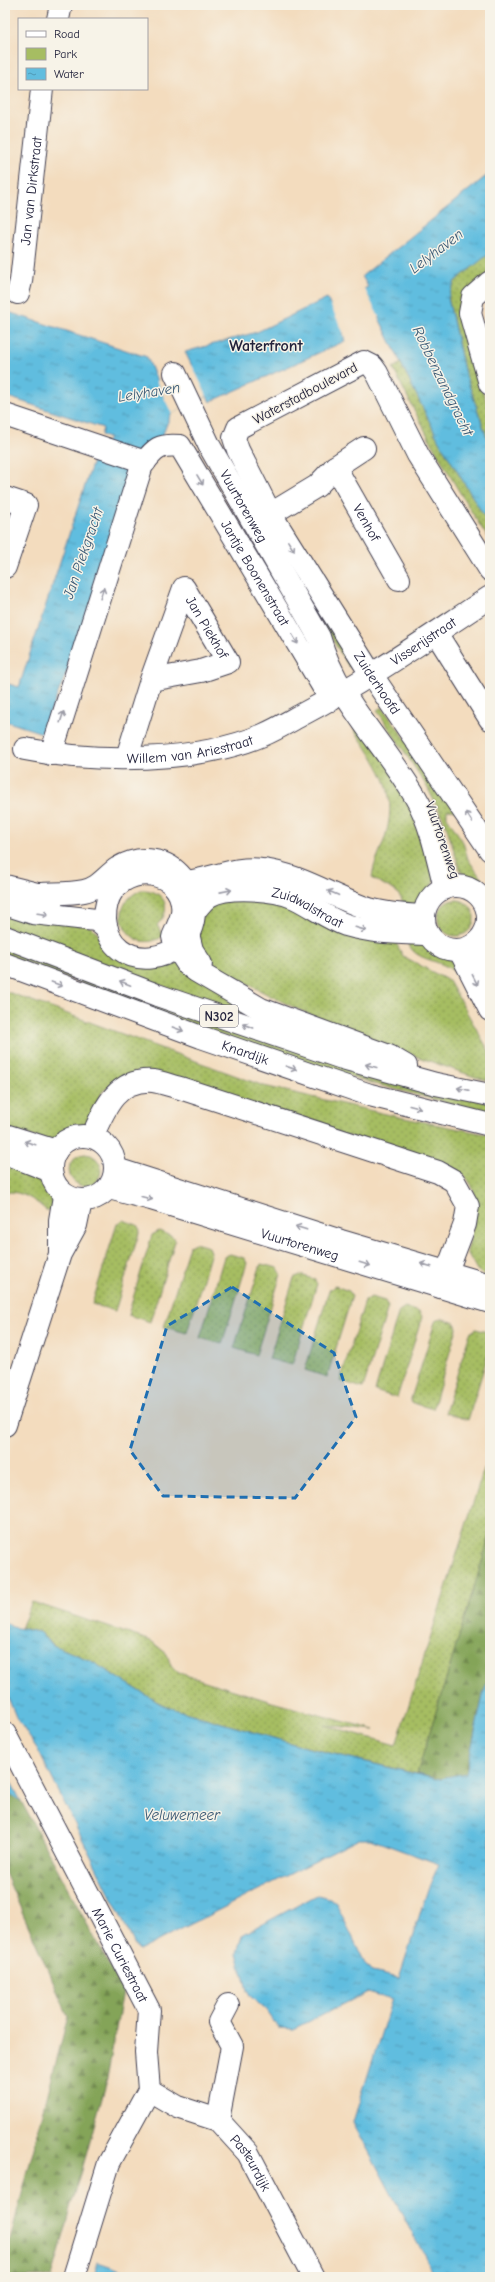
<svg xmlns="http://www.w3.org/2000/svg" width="495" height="2282" font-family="'Comic Neue',sans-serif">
<defs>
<pattern id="green-dots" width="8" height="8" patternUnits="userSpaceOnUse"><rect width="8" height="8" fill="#a6bd62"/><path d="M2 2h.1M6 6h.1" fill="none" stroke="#879952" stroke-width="1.8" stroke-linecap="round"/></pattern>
<pattern id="forest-firs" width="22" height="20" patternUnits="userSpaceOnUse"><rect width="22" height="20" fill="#84a458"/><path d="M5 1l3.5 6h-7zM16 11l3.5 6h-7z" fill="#6c854a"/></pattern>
<pattern id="water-ripples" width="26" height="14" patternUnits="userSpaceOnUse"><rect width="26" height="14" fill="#61bddf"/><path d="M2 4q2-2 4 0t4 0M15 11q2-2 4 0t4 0" fill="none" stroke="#5099b6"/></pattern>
</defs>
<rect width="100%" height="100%" fill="#f7f3e8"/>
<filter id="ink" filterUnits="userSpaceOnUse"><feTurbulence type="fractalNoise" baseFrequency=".025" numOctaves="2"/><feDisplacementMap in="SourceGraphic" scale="8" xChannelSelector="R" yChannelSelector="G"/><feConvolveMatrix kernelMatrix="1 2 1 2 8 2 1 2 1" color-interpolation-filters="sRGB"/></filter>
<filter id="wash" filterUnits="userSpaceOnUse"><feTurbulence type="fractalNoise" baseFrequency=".012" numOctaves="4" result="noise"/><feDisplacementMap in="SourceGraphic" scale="16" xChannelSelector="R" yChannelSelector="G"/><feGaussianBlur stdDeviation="0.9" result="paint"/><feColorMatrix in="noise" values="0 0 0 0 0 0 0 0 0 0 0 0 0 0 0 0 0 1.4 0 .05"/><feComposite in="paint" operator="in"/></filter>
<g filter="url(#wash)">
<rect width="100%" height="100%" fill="#f3dcbe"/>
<!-- green -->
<g fill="url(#green-dots)" stroke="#64704e">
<path d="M490,252V271L473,287L475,369L490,412V447L464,370L448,297L455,281Z"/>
<path d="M401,363L439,441L490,526V541C454,486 422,427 393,368Z"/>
<path d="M229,448L230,451L226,454L354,664L349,667L219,452Z"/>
<path d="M382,707L459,811L447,810V817L463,842L468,859L489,890L490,901L479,887L463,876L458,864L445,822L426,785L377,710Z"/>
<path d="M360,722L403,786L435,878C429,892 421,907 405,906L397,892L372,878C373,863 382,849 386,834C399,787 377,765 353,728Z"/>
<path d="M141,890C164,889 174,909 157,925L163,936C133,958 100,909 141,890Z"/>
<path d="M245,894L292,904L394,939L403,956L449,981L490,1053V1081L475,1077C395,1049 315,1022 241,980C230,974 207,962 201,951C197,943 197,934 199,925C203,901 226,898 245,894Z"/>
<circle cx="456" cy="918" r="18"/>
<path d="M5,911L92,927L106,943L175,957L280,1030L5,927Z"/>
<path d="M406,937L428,944L437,953L459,963L481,1001L474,1005C468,993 463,978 452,970C436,958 410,961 406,937Z"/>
<path d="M5,945L490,1104V1114L375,1084L220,1035L5,955Z"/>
<path d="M5,991L264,1086L399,1117L490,1135V1280L477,1270L467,1252C473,1224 488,1187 455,1169C448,1165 440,1163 432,1161L141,1074L103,1090L91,1117L84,1126L71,1134L50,1141L5,1129Z"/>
<circle cx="85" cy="1170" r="16"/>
<path d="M5,1159L39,1171L56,1197L57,1210H46C33,1199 22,1191 5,1192Z"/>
<path d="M123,1220L137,1225L140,1230L115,1311L92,1304L117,1224Z"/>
<path d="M159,1231L172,1236L175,1241L150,1322L128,1315L152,1235Z"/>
<path d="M195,1243L209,1247L211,1252L187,1333L164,1327L189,1246Z"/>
<path d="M230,1254L244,1258L247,1263L222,1344L200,1338L224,1257Z"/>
<path d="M261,1264L278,1268L281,1274L256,1355L234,1348Z"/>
<path d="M300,1275L314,1279L317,1284L292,1365L269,1359L294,1278Z"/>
<path d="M335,1286L349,1291L352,1296L327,1377L305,1370L329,1290Z"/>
<path d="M371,1297L385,1301L388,1307L363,1388L340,1381L365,1301Z"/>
<path d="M405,1307L419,1312L422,1317L397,1398L375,1391L399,1311Z"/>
<path d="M441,1318L455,1323L457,1328L433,1409L410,1402L435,1322Z"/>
<path d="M476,1329L490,1333V1348L468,1420L445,1413L470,1333Z"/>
<path d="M490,1450V1536L417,1774L297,1745L164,1706L91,1661L55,1646L39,1632L21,1628L32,1602L151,1641L167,1654L171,1666L179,1673L272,1702L375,1730L325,1725L396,1745Z"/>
</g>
<!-- forest -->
<g fill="url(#forest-firs)" stroke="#53634a">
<path d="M490,1535V1675L484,1691L466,1774L436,1779L417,1774Z"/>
<path d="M5,1791L21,1801L123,1991L106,2084L52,2277H5V2259L68,2016L5,1873Z"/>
</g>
<!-- water -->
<g fill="url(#water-ripples)" stroke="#42708d">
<path d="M490,173V253L455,281L448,298L464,370L490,447V526L439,441L378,316L343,333L345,341L210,402L207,396L171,414L42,733L5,721V683L19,687L95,455L109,439L101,435L103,428L5,396V311L147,357L157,381L192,366L185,352L257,332L327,298L330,305L368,287L362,276Z"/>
<path d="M5,1622L12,1627L39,1632L53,1645L91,1661L164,1706L297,1745L436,1779L466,1773L484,1691L490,1675V2277H436L353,2122L392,1999L368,1992L294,2029L278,2028L266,2010L251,1997L247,1990L237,1953L242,1935L317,1895L330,1898L336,1903L365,1963L372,1972L399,1978L428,1889L439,1864L370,1839H359L138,1951L38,1750L16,1717L5,1690Z"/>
<path d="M5,1771L21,1801L5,1791Z"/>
<path d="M98,2262L141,2277H94Z"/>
</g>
<!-- pier -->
<g fill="#f3dcbe">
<path d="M364,288L379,317L344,334L330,304Z"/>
<path d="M192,365L207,396L172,414L156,381Z"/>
</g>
</g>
<g filter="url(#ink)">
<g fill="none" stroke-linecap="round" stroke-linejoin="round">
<!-- minor casing -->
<g stroke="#413e4f" stroke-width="24">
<g id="minor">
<path d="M58,19L61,5"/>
<path d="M490,282L473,297L470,313L490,384"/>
<path id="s1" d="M18,293L21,281L42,89"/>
<path id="s2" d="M175,373L210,447L319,637C336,699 385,744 416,798C431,823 438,860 445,888"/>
<path d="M5,415L145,462"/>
<path id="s3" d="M335,467L399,579"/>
<path d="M5,498L26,505L5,567"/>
<path d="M259,521L317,486L335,467L364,448"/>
<path id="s4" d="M490,570L418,455L377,373L372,366L364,362L238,428L234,438L238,450L270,513L371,674L490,850"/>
<path d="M436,633L490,719"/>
<path id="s5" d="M25,749C96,763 196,763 263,735C277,729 290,721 303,714C368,680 429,637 490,597"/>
<path id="s6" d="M51,754L142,465C155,449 158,444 180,446L331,700"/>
<path id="s7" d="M127,757L151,680L184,588L228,662L201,671L151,680"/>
<path d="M173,883C204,884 231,865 263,870C301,875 332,897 369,909C386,914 405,915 423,916"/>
<circle cx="456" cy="918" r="32"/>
<path d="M5,886L53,898"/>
<path d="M39,894C53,893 70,894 84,891C99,888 106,876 118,868C137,856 163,857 179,874C189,884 195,898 194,912C192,968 109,975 105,919C105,909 107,898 113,890C136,861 187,874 182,914C180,922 176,930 173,937L177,948"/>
<path d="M5,904L33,913L96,920L107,929"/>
<path id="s8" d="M194,912C199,906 203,900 209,896C228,885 276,889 295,898C312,906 328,919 346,925C373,933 399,933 428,934"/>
<path d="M478,942L490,970"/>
<path d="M460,951L490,1010"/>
<circle cx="83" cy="1168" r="32"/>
<path d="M92,1137C104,1110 116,1078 153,1081C162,1082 171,1086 180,1088L438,1172L454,1181L468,1206L465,1224L441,1287"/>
<path d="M5,1153L51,1171"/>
<path d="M116,1169L341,1241L490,1285"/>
<path id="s9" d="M109,1188L151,1199L490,1302"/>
<path d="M60,1251V1220L64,1196"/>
<path d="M5,1425L60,1254L76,1225L81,1201"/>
<path id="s10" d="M5,1734L149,2010L146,2052L149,2090L109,2163L74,2277"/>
<path id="s11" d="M149,2090L178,2107L218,2120L248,2153L313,2277"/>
<path d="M218,2120L232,2046L219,2022L228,2005"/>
</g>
</g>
<!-- major casing -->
<g stroke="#413e4f" stroke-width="24">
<g id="major">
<path d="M188,934L192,950L201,964"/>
<path d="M5,937L157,995L342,1058L436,1084L490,1095"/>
<path d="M177,948L188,965L196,971L261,1009L389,1056L406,1066"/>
<path id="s12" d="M5,964L201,1037L370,1095L490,1125"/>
<path d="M5,1135L56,1151"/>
</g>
</g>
<!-- minor -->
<use href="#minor" stroke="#fff" stroke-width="22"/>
<!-- major -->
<use href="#major" stroke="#fff" stroke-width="22"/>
</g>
<!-- one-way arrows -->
<defs><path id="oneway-shaft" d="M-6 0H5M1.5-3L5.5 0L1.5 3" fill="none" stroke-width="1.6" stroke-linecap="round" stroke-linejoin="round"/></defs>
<g stroke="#9c9ca7">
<use href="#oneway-shaft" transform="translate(200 480) rotate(59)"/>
<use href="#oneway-shaft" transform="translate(291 546) rotate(58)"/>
<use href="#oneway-shaft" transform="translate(102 593) rotate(-72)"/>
<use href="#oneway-shaft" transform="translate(295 639) rotate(59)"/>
<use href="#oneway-shaft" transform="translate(62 717) rotate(-72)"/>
<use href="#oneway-shaft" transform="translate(469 817) rotate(-123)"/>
<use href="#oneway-shaft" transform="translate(226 891) rotate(-11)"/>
<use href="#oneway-shaft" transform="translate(333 893) rotate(-157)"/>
<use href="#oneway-shaft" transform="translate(43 914) rotate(7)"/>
<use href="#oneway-shaft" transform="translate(361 929) rotate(16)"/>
<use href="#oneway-shaft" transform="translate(475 980) rotate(63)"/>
<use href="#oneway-shaft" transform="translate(125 983) rotate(-159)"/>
<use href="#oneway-shaft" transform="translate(57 984) rotate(20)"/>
<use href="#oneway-shaft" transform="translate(248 1026) rotate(-161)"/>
<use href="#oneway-shaft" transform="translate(178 1029) rotate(20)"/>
<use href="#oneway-shaft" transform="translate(371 1066) rotate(-165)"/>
<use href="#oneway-shaft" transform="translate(291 1068) rotate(19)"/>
<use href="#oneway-shaft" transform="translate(463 1089) rotate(-168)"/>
<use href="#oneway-shaft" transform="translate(415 1107) rotate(14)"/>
<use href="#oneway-shaft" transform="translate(30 1143) rotate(-163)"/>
<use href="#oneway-shaft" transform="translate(147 1198) rotate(15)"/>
<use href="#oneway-shaft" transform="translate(301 1228) rotate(-162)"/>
<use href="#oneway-shaft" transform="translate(365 1264) rotate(17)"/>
<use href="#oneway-shaft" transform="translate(426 1265) rotate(-164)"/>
</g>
</g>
<!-- marked area -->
<path fill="#1f6fb2" fill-opacity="0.2" stroke="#1f6fb2" stroke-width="3" stroke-dasharray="8 5" stroke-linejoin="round" d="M232,1287L334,1353L356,1417L295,1498L163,1496L130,1450L167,1326Z"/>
<g text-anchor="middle" stroke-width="3" stroke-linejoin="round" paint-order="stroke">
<!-- shield labels -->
<rect fill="#f7f3e8" stroke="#62616f" stroke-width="1" x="200" y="1005" width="38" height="22" rx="3"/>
<g font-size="13" font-weight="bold" fill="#22223b">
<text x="219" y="1021">N302</text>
</g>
<!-- street labels -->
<g font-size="14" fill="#22223b" stroke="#f7f3e8">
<text dy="5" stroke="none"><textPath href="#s1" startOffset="103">Jan van Dirkstraat</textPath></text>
<text transform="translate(305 393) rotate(-28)" y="5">Waterstadboulevard</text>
<text dy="5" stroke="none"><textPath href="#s2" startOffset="150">Vuurtorenweg</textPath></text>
<text dy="5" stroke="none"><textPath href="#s3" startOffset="64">Venhof</textPath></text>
<text dy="5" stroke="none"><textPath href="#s6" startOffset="496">Jantje Boonenstraat</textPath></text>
<text dy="5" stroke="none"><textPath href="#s7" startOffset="224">Jan Piekhof</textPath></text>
<text dy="5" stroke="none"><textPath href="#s5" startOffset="427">Visserijstraat</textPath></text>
<text dy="5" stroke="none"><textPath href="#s4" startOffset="682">Zuiderhoofd</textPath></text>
<text dy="5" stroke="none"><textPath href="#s5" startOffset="166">Willem van Ariestraat</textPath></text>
<text transform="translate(443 840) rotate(71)" y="5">Vuurtorenweg</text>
<text dy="5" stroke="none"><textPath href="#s8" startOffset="125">Zuidwalstraat</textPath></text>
<text dy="5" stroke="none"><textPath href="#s12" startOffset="256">Knardijk</textPath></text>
<text dy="5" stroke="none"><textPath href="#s9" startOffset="199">Vuurtorenweg</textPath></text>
<text dy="5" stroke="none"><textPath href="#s10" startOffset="249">Marie Curiestraat</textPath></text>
<text dy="5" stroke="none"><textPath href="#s11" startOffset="130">Pasteurdijk</textPath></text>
</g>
<!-- water labels -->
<g font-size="15" font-style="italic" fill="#385874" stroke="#f7f3e8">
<text transform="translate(436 251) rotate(-37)" y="5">Lelyhaven</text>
<text transform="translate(443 381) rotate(64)" y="5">Robbenzandgracht</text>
<text transform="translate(149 392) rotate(-9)" y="5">Lelyhaven</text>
<text transform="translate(83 553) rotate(-71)" y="5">Jan Piekgracht</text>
<text x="182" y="1820">Veluwemeer</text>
</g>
<!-- quarter labels -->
<g font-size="16" font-weight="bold" fill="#22223b" stroke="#f7f3e8">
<text x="266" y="351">Waterfront</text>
</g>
</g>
<!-- margin -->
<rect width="495" height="2282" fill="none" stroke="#f7f3e8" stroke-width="20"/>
<!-- legend -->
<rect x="18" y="18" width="130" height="72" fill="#f7f3e8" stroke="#a29fa3"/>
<rect x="26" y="31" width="20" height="6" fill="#ffffff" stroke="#a29fa3"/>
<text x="54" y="38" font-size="12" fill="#22223b">Road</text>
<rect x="26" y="48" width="20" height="12" fill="#a6bd62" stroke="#a29fa3"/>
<text x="54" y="58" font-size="12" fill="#22223b">Park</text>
<rect x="26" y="68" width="20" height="12" fill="url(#water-ripples)" stroke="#a29fa3"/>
<text x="54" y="78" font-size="12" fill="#22223b">Water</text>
</svg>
